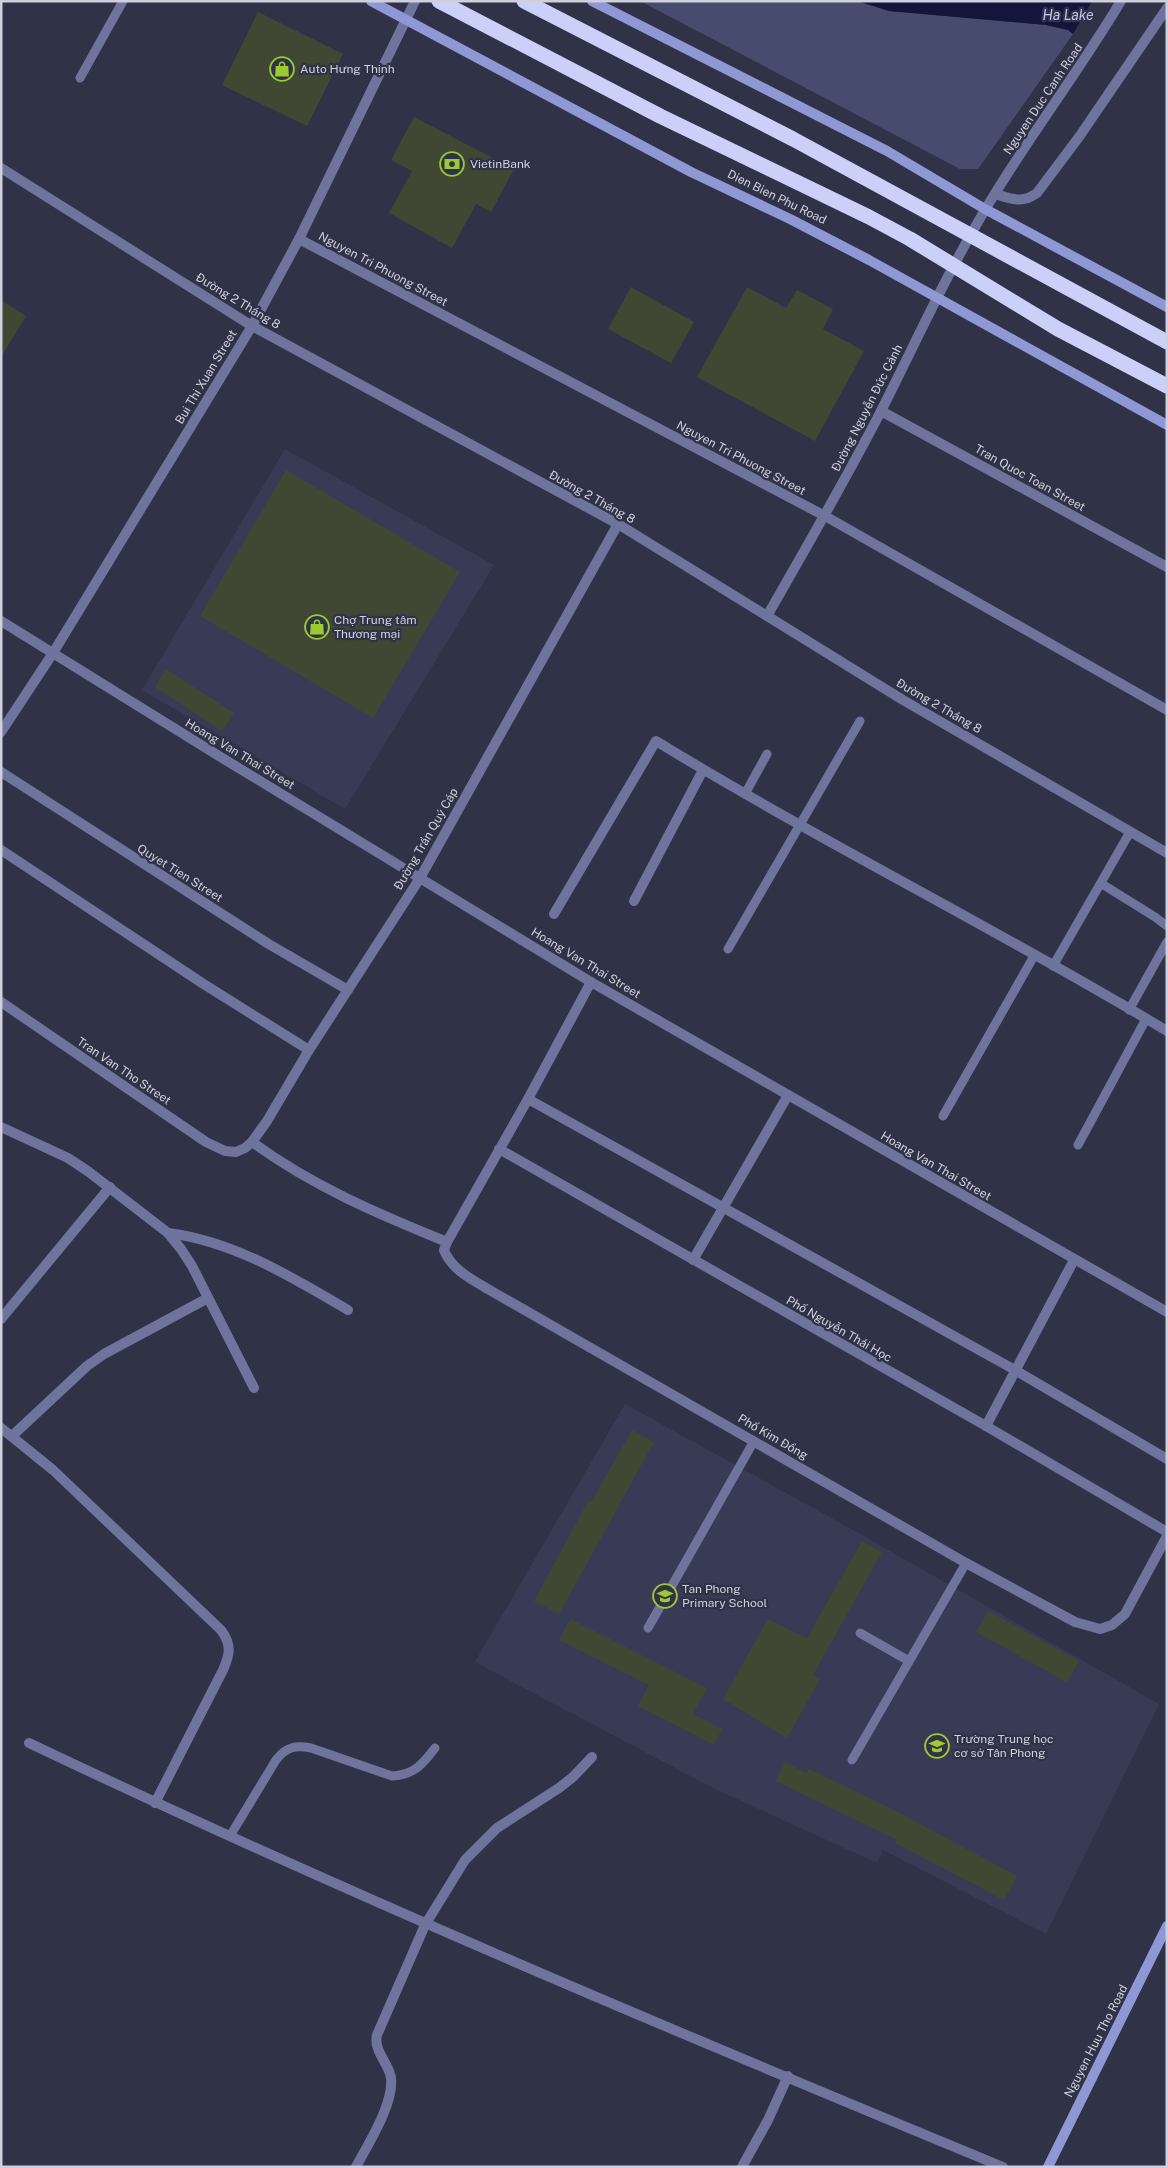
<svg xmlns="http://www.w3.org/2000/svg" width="1168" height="2168" font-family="'Public Sans',sans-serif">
<rect width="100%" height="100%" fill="#303347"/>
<!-- built -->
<g fill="#383b55">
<path d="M285,449L494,565L345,809L142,690Z"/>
<path d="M625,1404L853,1530L1159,1704L1046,1934L883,1850L877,1863L713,1788L475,1662Z"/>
</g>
<!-- green -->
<path fill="#474c6e" d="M640,1H857L889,11L1046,25L1068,30L1073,34L978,169H960Z"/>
<!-- water -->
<path fill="#14153c" d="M857,1H1092L1073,34L1068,30L1046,25L889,11Z"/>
<!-- building -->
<g fill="#404833">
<path d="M258,12L343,54L307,126L222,85Z"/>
<path d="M414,117L514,169L491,212L476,204L452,248L389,213L412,171L391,160Z"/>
<path d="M631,287L694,322L671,363L608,329Z"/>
<path d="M747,287L786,308L797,290L833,309L823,329L864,351L815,441L697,377Z"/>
<path d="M1,300L26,316L1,357Z"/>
<path d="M286,470L460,572L373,718L200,616Z"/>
<path d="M166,669L234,713L222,731L155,687Z"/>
<path d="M632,1430L654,1442L559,1614L534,1601L588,1501L591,1502Z"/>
<path d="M862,1541L882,1552L813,1675L820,1679L787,1738L723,1699L768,1619L807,1638Z"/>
<path d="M988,1611L1079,1661L1067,1682L976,1632Z"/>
<path d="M570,1619L707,1688L693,1714L722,1729L714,1745L638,1706L649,1685L559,1640Z"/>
<path d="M785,1762L806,1773L809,1769L894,1810L1017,1876L1004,1900L895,1843L897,1840L776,1781Z"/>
</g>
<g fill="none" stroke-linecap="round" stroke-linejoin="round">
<!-- lane -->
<g stroke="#6e749b" stroke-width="9">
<path d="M80,78L123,1"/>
<path d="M745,794L767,754"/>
<path d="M1102,884L1155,917L1167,926"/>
<path d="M728,949L860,721"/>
<path d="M1053,966L1130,832"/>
<path d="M1129,1010L1167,942"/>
<path d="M943,1116L1034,956"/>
<path d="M1078,1145L1146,1019"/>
<path d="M648,1628L754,1441"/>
<path d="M860,1633L909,1661"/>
<path d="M852,1760L966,1563"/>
<path d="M230,1836L276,1760C286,1747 295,1745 311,1748L392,1776C414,1775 423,1764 435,1748"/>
</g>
<!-- street -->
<g stroke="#6e749b" stroke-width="10">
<path d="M1,168L252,326L618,524L903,700L1167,853"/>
<path d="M995,194C1012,199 1022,204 1037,193L1079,137L1167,8"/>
<path d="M299,239L825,516L1167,710"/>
<path d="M881,411L1167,567"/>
<path d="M767,616C806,548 845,481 881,411C915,344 946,275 985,210C1027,139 1078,73 1121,1"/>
<path d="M1,621L219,756L591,982L1167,1312"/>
<path d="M1,732L53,653L252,326L299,239L415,1"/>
<path d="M1,772L267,943L348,990"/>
<path d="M1,850L202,983L309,1050"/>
<path d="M634,901L703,770"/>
<path d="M554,914L656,741C823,843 999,930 1167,1031"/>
<path d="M591,982L528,1099L447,1242L444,1250C452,1271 475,1281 493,1292L966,1563L1075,1622L1100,1629L1112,1625L1125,1614L1167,1536"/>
<path d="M1,1002L206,1142L225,1151L236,1152L245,1148L252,1142L267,1121L309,1050L420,878L618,524"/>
<path d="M528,1099L1015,1370L1167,1459"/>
<path d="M1,1127L68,1158L89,1172L168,1233L181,1249L192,1266L254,1388"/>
<path d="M252,1142C312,1186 378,1214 447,1242"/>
<path d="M499,1149L986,1426L1167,1532"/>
<path d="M168,1233C233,1241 292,1277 348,1310"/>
<path d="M693,1260L788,1095"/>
<path d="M1,1319L110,1187"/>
<path d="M986,1426L1074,1260"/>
<path d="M1,1428L53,1470L221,1630C232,1645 230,1654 223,1670L155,1803"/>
<path d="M12,1436L87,1366L104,1354L208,1298"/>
<path d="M29,1743C349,1895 676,2032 1003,2167"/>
<path d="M356,2167C368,2144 394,2104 391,2078C389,2063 373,2051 377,2035L425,1925L465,1860L497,1828L559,1788L573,1777L592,1757"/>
<path d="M742,2167L768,2120L788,2076"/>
</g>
<!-- secondary -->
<g stroke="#8f97d5" stroke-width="10">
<path d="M371,1L691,172L790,219L869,260L1167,425"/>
<path d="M592,1L887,151L985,209L1167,307"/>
<path d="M1048,2167L1167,1926"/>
</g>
<!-- highway -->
<g stroke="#cad0f7" stroke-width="15">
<path d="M439,1L660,116L869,217L910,239L1058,329L1167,386"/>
<path d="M524,1L793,139L1167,342"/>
</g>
</g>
<!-- icons -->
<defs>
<g id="shop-ring" transform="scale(1.25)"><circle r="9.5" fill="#303347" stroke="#9cca31" stroke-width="1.5"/><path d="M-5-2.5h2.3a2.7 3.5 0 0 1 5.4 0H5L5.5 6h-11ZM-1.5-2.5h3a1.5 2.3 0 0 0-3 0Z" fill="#9cca31"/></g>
<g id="bank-ring" transform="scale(1.25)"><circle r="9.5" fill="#303347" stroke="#9cca31" stroke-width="1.5"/><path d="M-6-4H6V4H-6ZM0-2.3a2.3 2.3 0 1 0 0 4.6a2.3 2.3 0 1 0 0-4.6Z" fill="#9cca31"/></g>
<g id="school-ring" transform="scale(1.25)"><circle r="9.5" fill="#303347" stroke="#9cca31" stroke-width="1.5"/><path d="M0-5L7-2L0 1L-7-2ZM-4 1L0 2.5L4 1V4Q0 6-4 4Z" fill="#9cca31"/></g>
</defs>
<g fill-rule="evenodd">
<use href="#shop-ring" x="282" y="69"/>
<use href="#bank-ring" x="452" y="164"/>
<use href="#shop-ring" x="317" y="627"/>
<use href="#school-ring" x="665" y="1596"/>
<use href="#school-ring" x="937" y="1746"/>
</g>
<g text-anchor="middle" stroke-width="4.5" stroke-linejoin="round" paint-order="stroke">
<!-- poi labels -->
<g font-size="12" fill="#ced0dd" stroke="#303347" text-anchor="start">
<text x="300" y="73">Auto Hưng Thịnh</text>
<text x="470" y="168">VietinBank</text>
<text x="334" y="624">Chợ Trung tâm<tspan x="334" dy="14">Thương mại</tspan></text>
<text x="682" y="1593">Tan Phong<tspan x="682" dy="14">Primary School</tspan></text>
<text x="954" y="1743">Trường Trung học<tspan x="954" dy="14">cơ sở Tân Phong</tspan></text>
</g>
<!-- street labels -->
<g font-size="12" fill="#ced0dd" stroke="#303347">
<text transform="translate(1043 99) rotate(-56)" y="4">Nguyen Duc Canh Road</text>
<text transform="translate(777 197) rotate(26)" y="4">Dien Bien Phu Road</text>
<text transform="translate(383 269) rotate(28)" y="4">Nguyen Tri Phuong Street</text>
<text transform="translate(238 301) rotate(31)" y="4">Đường 2 Tháng 8</text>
<text transform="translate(206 377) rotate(-59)" y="4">Bui Thi Xuan Street</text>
<text transform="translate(867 408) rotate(-63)" y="4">Đường Nguyễn Đức Cảnh</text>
<text transform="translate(741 458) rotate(28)" y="4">Nguyen Tri Phuong Street</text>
<text transform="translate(1030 478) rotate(29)" y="4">Tran Quoc Toan Street</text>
<text transform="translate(592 497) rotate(29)" y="4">Đường 2 Tháng 8</text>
<text transform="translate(939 706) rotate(30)" y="4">Đường 2 Tháng 8</text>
<text transform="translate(240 754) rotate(31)" y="4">Hoang Van Thai Street</text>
<text transform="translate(426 839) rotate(-60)" y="4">Đường Trần Quý Cáp</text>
<text transform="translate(180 873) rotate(32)" y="4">Quyet Tien Street</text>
<text transform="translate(586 963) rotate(31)" y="4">Hoang Van Thai Street</text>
<text transform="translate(124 1071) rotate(34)" y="4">Tran Van Tho Street</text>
<text transform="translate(936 1166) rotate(30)" y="4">Hoang Van Thai Street</text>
<text transform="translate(839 1329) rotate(30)" y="4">Phố Nguyễn Thái Học</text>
<text transform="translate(773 1437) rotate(30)" y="4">Phố Kim Đồng</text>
<text transform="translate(1096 2041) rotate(-63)" y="4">Nguyen Huu Tho Road</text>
</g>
<!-- water labels -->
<g font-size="14" font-style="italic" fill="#bfc6f2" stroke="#303347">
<text x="1068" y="20">Ha Lake</text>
</g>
</g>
<!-- border -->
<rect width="1168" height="2168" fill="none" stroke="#ced0dd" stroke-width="5"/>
</svg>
